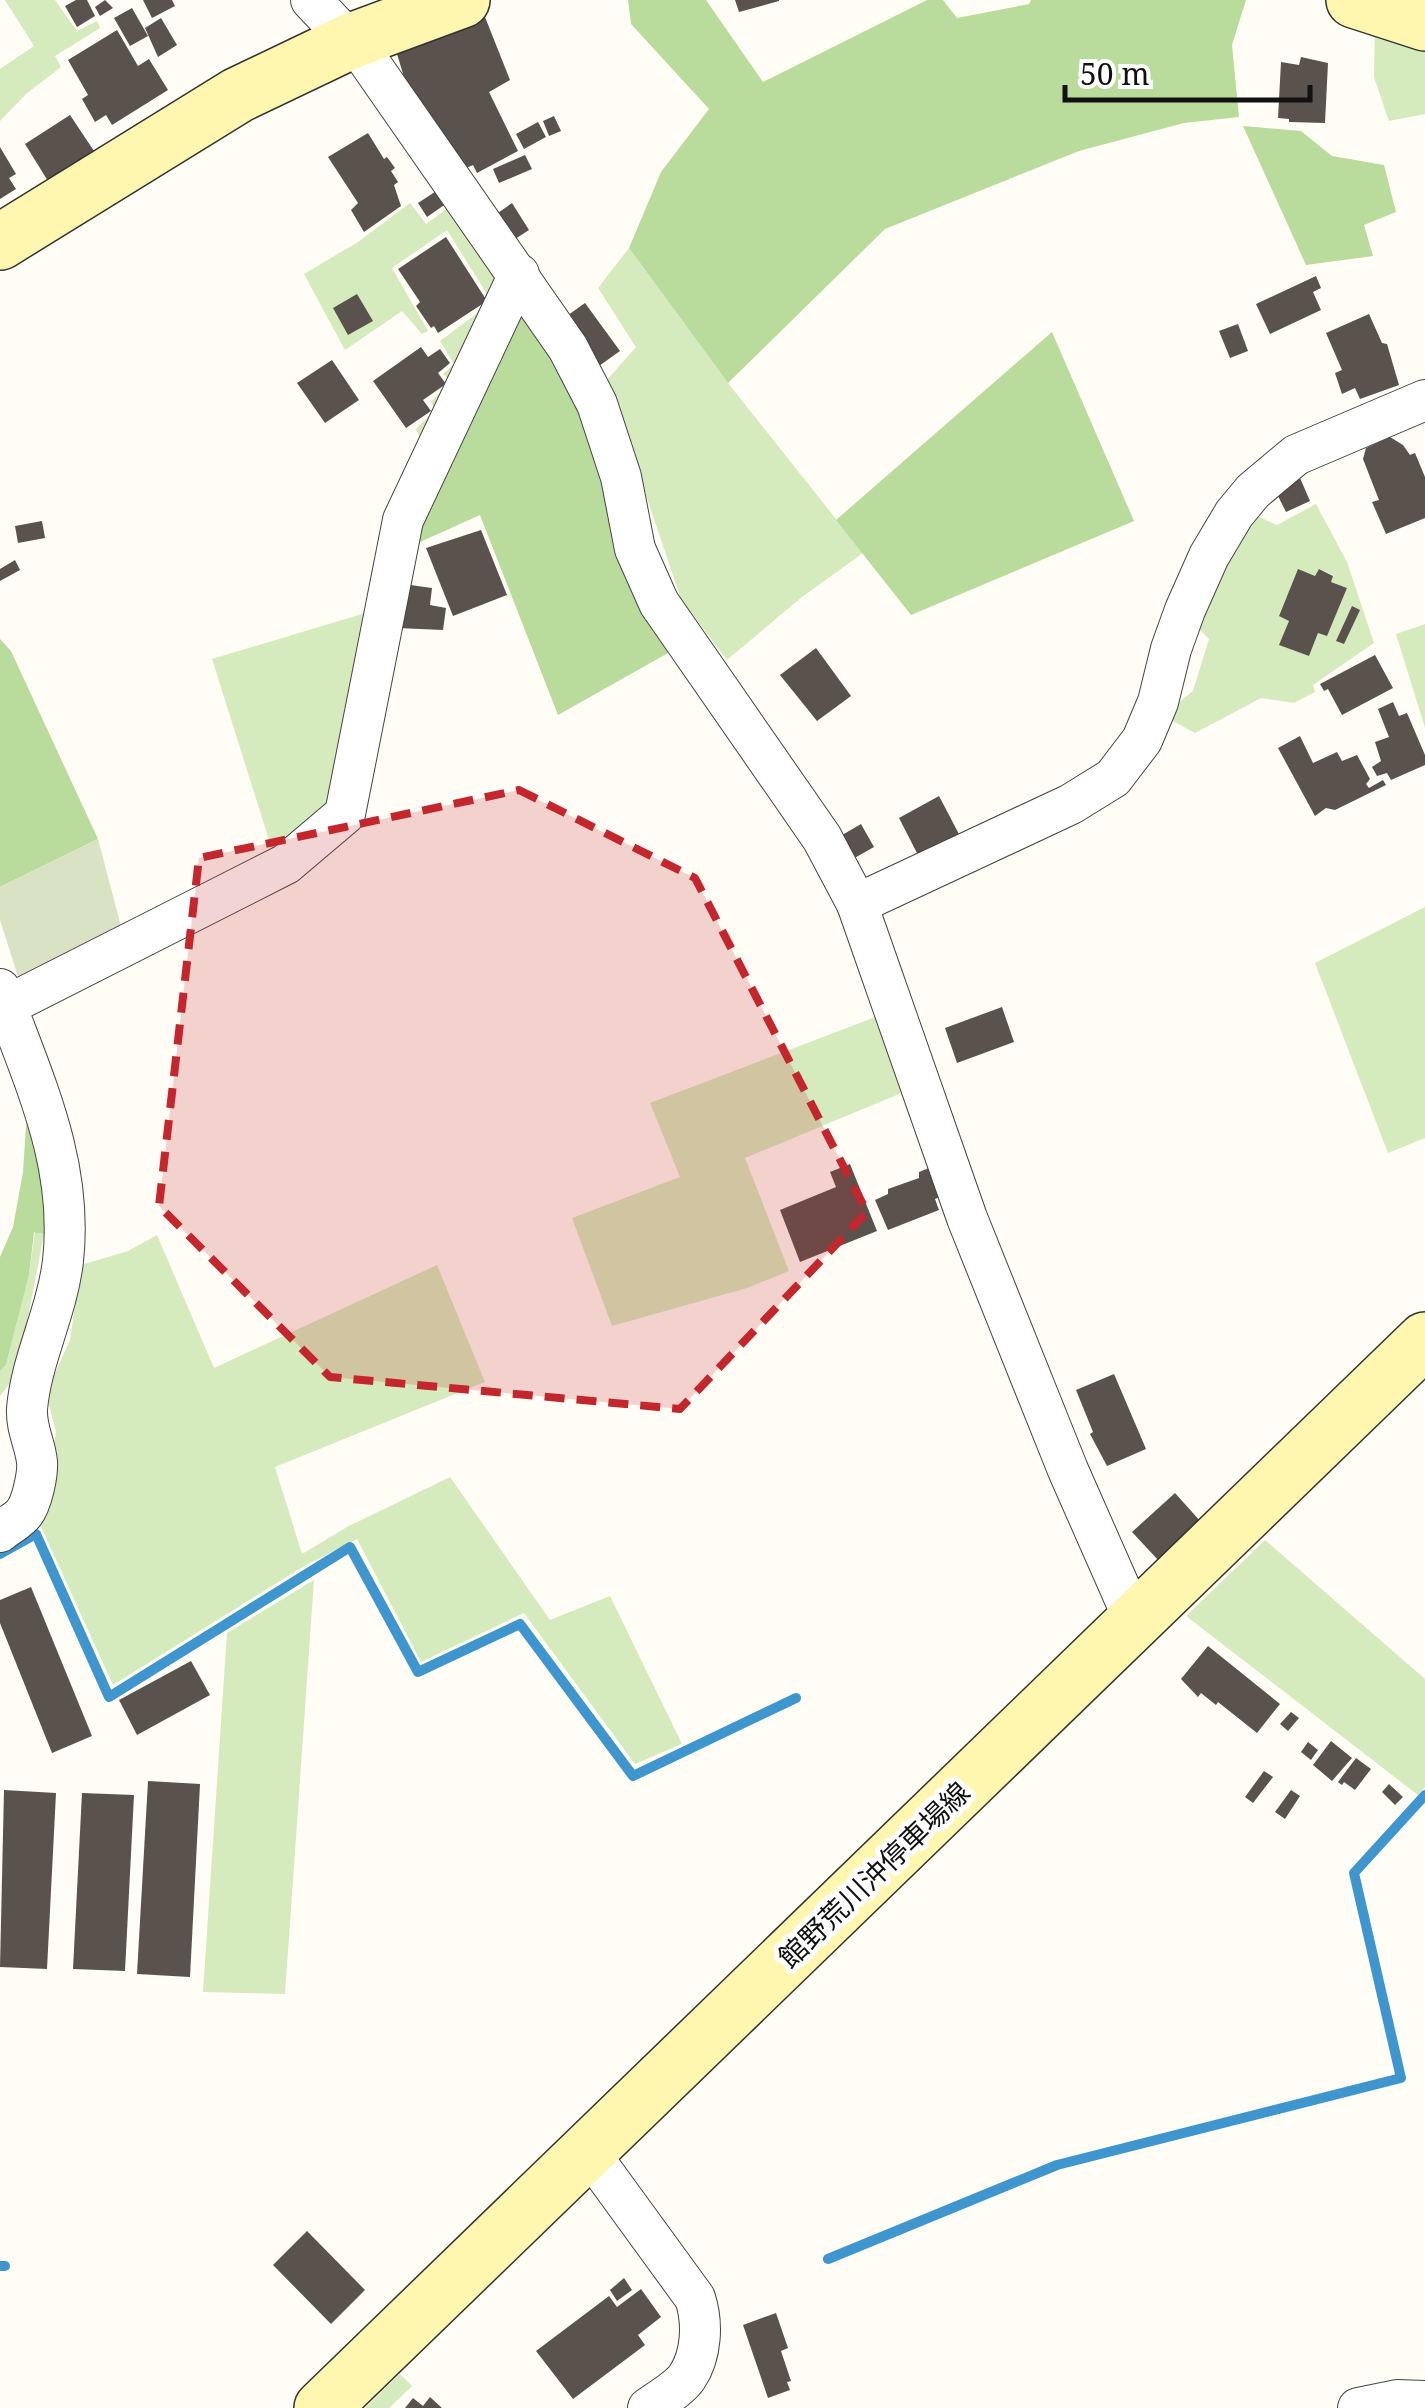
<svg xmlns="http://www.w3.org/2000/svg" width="1425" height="2408" font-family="'Noto Serif','Noto Sans JP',serif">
<rect width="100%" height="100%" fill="#fffdf5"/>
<!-- green -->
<g fill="#d5ebbd" fill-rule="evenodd">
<path d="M5,0H55L77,31L97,21L100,28L55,56L61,67L26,94L0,121V69L34,46Z"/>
<path d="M1375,23L1425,41V114L1389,121L1374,77Z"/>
<path d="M410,203L426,224L455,203L506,284L420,438L416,429L435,410L431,402L451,381L443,374L454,364L440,341L492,302L447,230L392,268L428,331L422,334L402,311L345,350L304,274L358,242Z"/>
<path d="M629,248L728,383L863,553L802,597L727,660L681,599L607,380L636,347L598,288Z"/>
<path d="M1316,504L1347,562L1374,643L1313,685L1315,692L1294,703L1261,698L1195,733L1171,720L1173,707L1193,691L1209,639L1198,628L1227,559L1255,515L1277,525ZM1320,569L1333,575L1331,582L1347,588L1327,635L1318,633L1309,656L1280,645L1289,621L1279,615L1298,570L1315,576Z"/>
<path d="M372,611L335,809L275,859L212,659Z"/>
<path d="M1425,624V728L1396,634Z"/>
<path d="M1425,907V1138L1388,1153L1315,963Z"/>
<path d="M878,1016L904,1092L745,1158L789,1271L747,1288L612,1326L572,1218L680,1177L650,1103Z"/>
<path d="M35,1231L44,1234L17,1374L0,1396V1371L6,1365L29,1275Z"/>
<path d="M157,1235L214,1368L437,1265L485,1382L275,1467L302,1554L347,1527L450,1477L550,1620L610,1596L682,1744L635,1764L524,1613L421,1662L357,1539L306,1565L113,1685L37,1518L48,1482L56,1432L46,1393L70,1340L81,1265L128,1251Z"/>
<path d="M1265,1540L1425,1679V1787L1418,1795L1186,1616Z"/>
<path d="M314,1580L285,1994L203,1992L227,1633Z"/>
<path d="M400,2374L412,2386L389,2408H365Z"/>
</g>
<!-- forest -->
<g fill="#b9dc9c">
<path d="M628,0H706L763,82L927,0H943L957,18L1029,4L1031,0H1246L1232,45L1239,117L1184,123L1079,151L885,229L728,383L629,248L661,172L709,109L631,24Z"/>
<path d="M1243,126L1301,131L1332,156L1384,165L1396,212L1364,225L1373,256L1306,265Z"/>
<path d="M515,305L567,375L677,648L558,715L480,515L418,543L426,509Z"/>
<path d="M1052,332L1134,521L911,615L836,520Z"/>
<path d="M0,639L11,651L98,839L0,887Z"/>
<path d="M27,1111L47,1205L44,1234L34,1232L29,1275L6,1365L0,1371V1257L13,1227L23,1172Z"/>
</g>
<!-- cemetery -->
<path fill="#d9e3c4" d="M98,839L122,930L21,986L0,920V887Z"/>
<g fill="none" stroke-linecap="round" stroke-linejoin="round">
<!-- stream -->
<g stroke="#3f96cf" stroke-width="10">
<path d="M0,1554L36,1534L109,1697L350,1547L418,1672L520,1624L633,1776L796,1698"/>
<path d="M828,2259L1057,2165L1401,2078L1354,1873L1425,1795"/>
<path d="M0,2266H5"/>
</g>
</g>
<!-- building -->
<g fill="#5a524d">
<path d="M76,0H87L95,16L77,27L65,6Z"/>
<path d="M105,0L113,8L100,16L95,7Z"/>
<path d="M143,0H172L175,6L152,18Z"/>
<path d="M735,0H779V1L739,12Z"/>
<path d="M132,8L148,36L130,46L114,18Z"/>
<path d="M485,17L510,80L489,92L518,151L477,173L473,165L464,169L410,97L397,54Z"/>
<path d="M161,18L177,45L158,57L145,28Z"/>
<path d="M117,30L138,66L149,59L168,90L112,125L106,115L95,122L82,99L88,95L68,60Z"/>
<path d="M1301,57L1328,63L1325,123L1289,122V119L1278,118L1281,62L1299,65Z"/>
<path d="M70,115L94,151L48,181L25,144Z"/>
<path d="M554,116L561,131L549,136L543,121Z"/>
<path d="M538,122L546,137L524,149L516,134Z"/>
<path d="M368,133L384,159L387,157L395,168L391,171L398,182L394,185L401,206L364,232L351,210L358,203L328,157Z"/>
<path d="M0,147L16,174L9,178L16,189L0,199Z"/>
<path d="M525,155L532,169L499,183L493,169Z"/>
<path d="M441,188L450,201L427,217L418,203Z"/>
<path d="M512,203L529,230L512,241L495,215Z"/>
<path d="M446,237L487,301L438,333L434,326L431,328L416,306L420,302L398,269Z"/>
<path d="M1316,276L1321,288L1313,292L1321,310L1270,334L1256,304Z"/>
<path d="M357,294L373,321L348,335L333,308Z"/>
<path d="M585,303L620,351L599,366L564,318Z"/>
<path d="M1369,314L1382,343L1387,344L1399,385L1360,399L1355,388L1342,394L1335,373L1342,370L1326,333Z"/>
<path d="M1238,324L1248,351L1230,358L1219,331Z"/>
<path d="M421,347L428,357L440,349L450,363L438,373L446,384L423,400L431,411L406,428L373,381Z"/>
<path d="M332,360L359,400L325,423L297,383Z"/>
<path d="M1390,437L1403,445L1410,455L1415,453L1425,477V518L1386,534L1372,502L1379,500L1363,459L1366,448Z"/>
<path d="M1300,478L1310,501L1286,512L1275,490Z"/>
<path d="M42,521L45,538L18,543L15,526Z"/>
<path d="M481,530L507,595L453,616L426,548Z"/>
<path d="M15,560L20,570L0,581V569Z"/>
<path d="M1298,569L1315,576L1319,569L1333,576L1331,582L1347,588L1327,636L1318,633L1309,656L1279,645L1289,621L1279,616Z"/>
<path d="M403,584L432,588L430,605L446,608L443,630L397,628Z"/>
<path d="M1352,606L1360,610L1344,644L1336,641Z"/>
<path d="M816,648L851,696L817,721L780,675Z"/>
<path d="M1375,655L1393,688L1342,715L1328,689L1324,691L1320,684Z"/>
<path d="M1393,702L1399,716L1407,713L1425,755V765L1391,780L1387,773L1377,776L1372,767L1381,761L1375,742L1389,737L1378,709Z"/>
<path d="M1300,736L1313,763L1337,752L1342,761L1357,755L1370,779L1366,784L1369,788L1383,780L1386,785L1335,810L1326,808L1315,816L1278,748Z"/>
<path d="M939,796L960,836L919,857L899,818Z"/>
<path d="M861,824L874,847L851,860L837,838Z"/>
<path d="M1002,1007L1014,1042L957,1063L945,1028Z"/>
<path d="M850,1164L877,1231L800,1262L780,1210L836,1187L830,1172Z"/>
<path d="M929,1168L940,1197L935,1199L939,1210L888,1230L875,1200L888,1194V1189L919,1178V1172Z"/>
<path d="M1114,1374L1146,1449L1107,1466L1090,1434L1093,1432L1076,1390Z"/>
<path d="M1175,1493L1201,1522L1159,1561L1132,1532Z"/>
<path d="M31,1587L92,1736L52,1753L0,1623V1600Z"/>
<path d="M1208,1646L1280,1704L1257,1733L1218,1702L1216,1705L1201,1693L1198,1697L1181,1679Z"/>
<path d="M191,1661L210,1695L137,1735L119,1700Z"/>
<path d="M1291,1712L1299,1718L1288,1731L1280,1724Z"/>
<path d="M1331,1741L1352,1758L1332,1781L1313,1765Z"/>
<path d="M1308,1742L1318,1750L1311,1760L1301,1752Z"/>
<path d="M1356,1758L1371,1769L1355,1790L1344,1782L1342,1785L1338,1782Z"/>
<path d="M1264,1771L1273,1777L1253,1803L1245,1797Z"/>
<path d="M148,1781L200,1784L190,1977L137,1974Z"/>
<path d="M1389,1784L1403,1797L1395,1805L1382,1792Z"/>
<path d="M4,1790L56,1793L47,1969L0,1967Z"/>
<path d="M1291,1790L1300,1796L1285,1819L1275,1812Z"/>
<path d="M82,1793L134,1795L125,1971L73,1969Z"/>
<path d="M307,2231L365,2290L331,2324L273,2265Z"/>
<path d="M624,2278L632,2290L617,2301L610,2290Z"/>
<path d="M641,2289L661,2317L638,2335L645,2345L573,2399L536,2351L609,2296L617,2307Z"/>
<path d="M776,2313L788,2348L781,2351L791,2381L787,2382L790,2390L768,2398L743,2325Z"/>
<path d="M430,2397L442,2408H405L413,2398L423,2406Z"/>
</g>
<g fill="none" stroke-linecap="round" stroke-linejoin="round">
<!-- street casing -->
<g stroke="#444" stroke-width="42">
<g id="street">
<path d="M311,0L367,59L568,348L597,404L621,477L635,549L659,603L822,838L857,904L967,1218L1068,1470L1135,1622"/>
<path d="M857,904L1071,804L1113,778L1142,740L1158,702L1171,649L1185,610L1209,556L1234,514L1253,491L1296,455L1425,400"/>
<path d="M0,989C33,1080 74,1162 63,1261C57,1312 31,1360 27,1409C26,1429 35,1443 37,1462C38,1474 32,1503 24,1513C19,1520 7,1526 0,1532"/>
<path d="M6,1006L286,864L345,814L403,520L519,274"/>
<path d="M588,2151L695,2298C703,2322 702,2355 687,2377C679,2389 660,2399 648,2408"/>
<path d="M1358,2408L1397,2400L1425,2401"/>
</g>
</g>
<!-- secondary casing -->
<g stroke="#333" stroke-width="58">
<g id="secondary">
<path d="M1354,0L1425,23"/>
<path d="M0,242L238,95L351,41L462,0"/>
<path d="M322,2408L1425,1340"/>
</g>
</g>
<!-- street -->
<use href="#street" stroke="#fff" stroke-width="40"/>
<!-- secondary -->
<use href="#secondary" stroke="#fff6b0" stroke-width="55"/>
</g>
<!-- marked area -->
<path fill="#c4262e" fill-opacity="0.2" stroke="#c4262e" stroke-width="8" stroke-dasharray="20 12" stroke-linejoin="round" d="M519,790L695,878L867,1212L680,1409L330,1377L159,1206L199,858Z"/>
<g text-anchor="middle" stroke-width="10" stroke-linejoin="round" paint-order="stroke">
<!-- street labels -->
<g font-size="28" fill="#111" stroke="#fff">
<text transform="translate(874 1875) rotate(-44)" y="10">館野荒川沖停車場線</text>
</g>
</g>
<!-- scale -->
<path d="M1065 85v15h245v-15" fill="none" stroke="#111111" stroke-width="5"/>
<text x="1080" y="85" font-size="30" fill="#111111" stroke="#ffffff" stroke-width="8" paint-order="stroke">50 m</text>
</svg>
